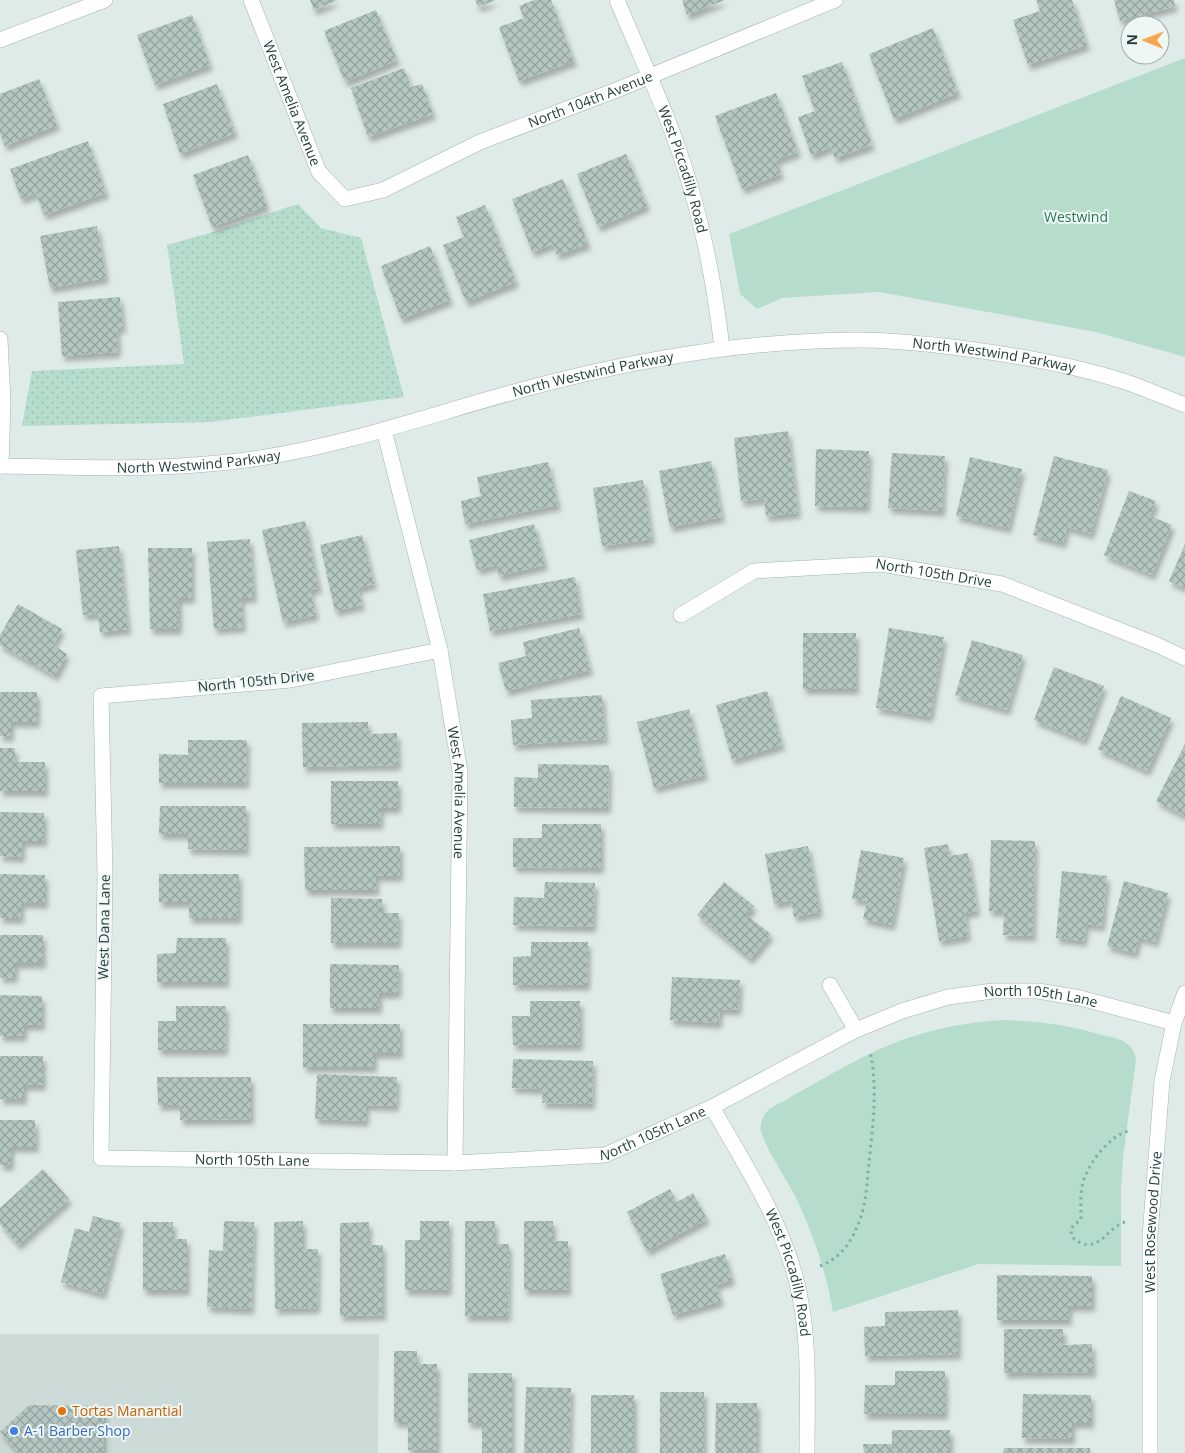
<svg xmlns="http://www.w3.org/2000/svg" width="1185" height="1453" font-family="'Open Sans',sans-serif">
<defs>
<pattern id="grass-dots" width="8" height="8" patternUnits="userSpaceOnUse" patternTransform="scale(1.25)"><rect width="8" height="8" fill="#b6ddcb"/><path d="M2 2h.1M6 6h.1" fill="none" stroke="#9cbfaf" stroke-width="1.8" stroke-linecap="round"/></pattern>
<pattern id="building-cross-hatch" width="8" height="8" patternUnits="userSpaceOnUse" patternTransform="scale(1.25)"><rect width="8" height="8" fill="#b4c6c2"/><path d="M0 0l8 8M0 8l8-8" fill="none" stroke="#92a29f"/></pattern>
<filter id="shadow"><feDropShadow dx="3" dy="5.5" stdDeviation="2.5" flood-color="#0004"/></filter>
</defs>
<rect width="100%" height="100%" fill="#dfebe9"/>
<!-- built -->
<path fill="#cddbd8" d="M0,1334H379L378,1453H0Z"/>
<!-- grass -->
<path fill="url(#grass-dots)" d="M298,204L321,228L361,238L404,397L211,422L22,426L32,371L184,364L167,245L210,233Z"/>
<!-- park -->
<g fill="#b6ddcb">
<path d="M1185,58V357L1096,332L879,292L782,298L757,309L740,294L729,234Z"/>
<path d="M1002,1020C1037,1021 1069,1025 1102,1035C1111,1037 1120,1038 1127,1044C1133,1048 1135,1054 1136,1060L1123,1157L1121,1190V1266L979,1264L833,1312C826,1271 813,1233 795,1196C784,1175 769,1154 761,1132C759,1123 763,1116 769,1109C818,1083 866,1050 920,1034C947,1026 974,1022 1002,1020Z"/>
</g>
<!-- building -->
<g fill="url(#building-cross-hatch)" filter="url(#shadow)">
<path d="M310,0H338L314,10Z"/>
<path d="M475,0H496L478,7Z"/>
<path d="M534,0H551L574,61L519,81L499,27L524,18L519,6Z"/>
<path d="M682,0H725L687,15Z"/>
<path d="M1036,0H1072L1087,45L1028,65L1013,20L1040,11Z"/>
<path d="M1114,0H1174L1175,6L1120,21Z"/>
<path d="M376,10L397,60L345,82L324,31Z"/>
<path d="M192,15L210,65L155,85L137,35Z"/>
<path d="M933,28L958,93L894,119L869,54Z"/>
<path d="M842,62L872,145L835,158L831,147L811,155L798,117L815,111L802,76Z"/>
<path d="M404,68L411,87L422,84L433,114L368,137L351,88Z"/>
<path d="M39,79L57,125L5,146L0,134V94Z"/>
<path d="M217,84L235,133L180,154L163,104Z"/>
<path d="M776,93L798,152L776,160L781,174L742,189L715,116Z"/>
<path d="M88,141L106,193L44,215L36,193L21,199L10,169Z"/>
<path d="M626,154L647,206L598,227L577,174Z"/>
<path d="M248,155L267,206L212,227L193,175Z"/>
<path d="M563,179L588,244L557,255L553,244L532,252L512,199Z"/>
<path d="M485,205L516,282L466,302L443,245L464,237L456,217Z"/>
<path d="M97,226L106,278L50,288L40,236Z"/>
<path d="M430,246L450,300L401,319L381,266Z"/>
<path d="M120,297L123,328H117L118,352L62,356L58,302Z"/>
<path d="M788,431L798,513L766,516L764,499L741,501L734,438Z"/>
<path d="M816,449L869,451L867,507L815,506Z"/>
<path d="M892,453L945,456L942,511L888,508Z"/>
<path d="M1054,456L1108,470L1091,534L1067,527L1063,543L1033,535Z"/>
<path d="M970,457L1022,469L1008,528L956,516Z"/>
<path d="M711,461L722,517L670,527L659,471Z"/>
<path d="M548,462L558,505L465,524L461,501L481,496L477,477Z"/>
<path d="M643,480L652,539L602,546L593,488Z"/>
<path d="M1129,491L1156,501L1150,516L1172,525L1152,575L1104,555Z"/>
<path d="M305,521L319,588L310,590L316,615L283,622L262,530Z"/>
<path d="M534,524L545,565L499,576L496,565L477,570L469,540Z"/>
<path d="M362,535L374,584L358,588L362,605L335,611L320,545Z"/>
<path d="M250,539L254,597L241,598L243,627L214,629L207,542Z"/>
<path d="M1185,544V588L1169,581Z"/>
<path d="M119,546L128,629L100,632L98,614L83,615L76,550Z"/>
<path d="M148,548H192V598H179V629H150Z"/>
<path d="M575,577L581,614L490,631L483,594Z"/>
<path d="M18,604L62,629L53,645L67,654L55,676L0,645V635Z"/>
<path d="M579,628L590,670L506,691L498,663L526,656L523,642Z"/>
<path d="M889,628L944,637L930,717L876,708Z"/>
<rect x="803" y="633" width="53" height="56"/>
<path d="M972,640L1023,655L1007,710L955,695Z"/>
<path d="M1054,667L1104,686L1084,740L1034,720Z"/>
<path d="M767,691L782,745L732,760L716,705Z"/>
<path d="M0,692H37V722H11V736H0Z"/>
<path d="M602,695L605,739L513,745L511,720L532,718L531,700Z"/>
<path d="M1121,696L1171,718L1147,771L1098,749Z"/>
<path d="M689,709L705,775L654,788L637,722Z"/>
<path d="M368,722L369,734L397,733L398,765L303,767L302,723Z"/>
<path d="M188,740H247L246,783H159V754L188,755Z"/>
<path d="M1185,744V816L1156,801Z"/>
<path d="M0,748H15V762H45V791H0Z"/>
<path d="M538,764L609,765L608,808L514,807V777L538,778Z"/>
<path d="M331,781H398V808H381L380,824H331Z"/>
<path d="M160,806H246V850L188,849V834H159Z"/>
<path d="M0,812L44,813V841H22V857L0,856Z"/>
<path d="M542,824H601V868L513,867V838H542Z"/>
<path d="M991,840L1035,841L1033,936L1003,935L1004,911H989Z"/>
<path d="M948,844L949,856L968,853L977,911L965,913L968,936L939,941L924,848Z"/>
<path d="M400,846V876H376V890H305L304,847Z"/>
<path d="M808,846L820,912L794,917L791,900L774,904L765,854Z"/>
<path d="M861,850L904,858L892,925L863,919L867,901L852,899Z"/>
<path d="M1062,871L1107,876L1102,926L1086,924L1084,941L1056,938Z"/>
<path d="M0,874L45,875V903H21V918H0Z"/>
<path d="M159,874H239V918H189V902H159Z"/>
<path d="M1124,881L1168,893L1155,942L1139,937L1135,953L1107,946Z"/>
<path d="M545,882L595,883L593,927L513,925L514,897L544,898Z"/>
<path d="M724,882L754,906L746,915L771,934L750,959L697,915Z"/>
<path d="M331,898L382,899V913H399L398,943H331Z"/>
<path d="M0,935H43V963H15V977L0,978Z"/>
<path d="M177,938H226V982H157V954L176,953Z"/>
<path d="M531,942H588L587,985H513V957L531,956Z"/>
<path d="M330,964L399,965L398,993H379V1008H330Z"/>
<path d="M672,977L740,980L738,1010L720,1009L719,1023L670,1020Z"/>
<path d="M0,995L42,996V1025H24V1036H0Z"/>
<path d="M530,1001H580V1045H513L512,1016H530Z"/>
<path d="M176,1006H226L225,1050H158V1021H176Z"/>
<path d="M303,1024H400V1053H374V1067H303Z"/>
<path d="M0,1056H43V1085H24V1099H0Z"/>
<path d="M513,1059L593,1061L592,1104L542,1103L543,1089L512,1088Z"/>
<path d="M317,1074L397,1077L396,1106L366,1105V1121L315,1119Z"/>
<path d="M157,1077H251V1119L180,1120V1105H158Z"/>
<path d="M0,1120H35L36,1147H11V1165H0Z"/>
<path d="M43,1169L69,1199L18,1245L0,1224V1208Z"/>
<path d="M670,1189L677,1202L693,1193L707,1219L647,1251L627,1212Z"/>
<path d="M93,1216L121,1223L103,1294L61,1282L75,1228L89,1232Z"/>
<path d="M224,1221L254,1222L251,1309L207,1307L209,1250L223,1251Z"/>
<path d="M303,1221V1249H318L317,1308L275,1309L274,1222Z"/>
<path d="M420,1221H449V1290H405V1240H420Z"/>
<path d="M465,1221H495V1244H509L508,1316H465Z"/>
<path d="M524,1221H553V1241H568V1290H524Z"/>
<path d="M143,1222H173V1239H187V1290H143Z"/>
<path d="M369,1222V1245H383V1315L340,1316V1223Z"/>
<path d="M725,1254L732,1280L716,1285L721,1301L673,1315L660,1274Z"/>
<path d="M997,1275L1092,1276V1306H1069V1320H997Z"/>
<path d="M958,1310V1354L865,1356L864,1327L885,1326V1312Z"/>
<path d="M1004,1329H1063V1345L1092,1344L1093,1372L1004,1373Z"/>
<path d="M394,1351H417V1364H437V1450H408V1422H394Z"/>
<path d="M895,1371H945V1414H864L865,1385H895Z"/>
<path d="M468,1373H512V1453H482V1423H468Z"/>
<path d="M526,1387L571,1388L569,1453H524Z"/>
<rect x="660" y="1392" width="44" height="61"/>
<path d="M1023,1394L1091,1395V1423H1072V1439L1022,1438Z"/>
<rect x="591" y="1395" width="43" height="58"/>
<path d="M716,1403H757V1453H715Z"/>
<path d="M29,1405L104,1406L103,1453H18L0,1432Z"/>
<path d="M892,1430H950V1453H864L863,1444H892Z"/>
<path d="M1004,1448H1090V1453H1003Z"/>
</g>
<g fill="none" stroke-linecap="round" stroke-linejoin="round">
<!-- minor casing -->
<g stroke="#a2b3b1" stroke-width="16">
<g id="minor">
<path id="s1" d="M251,0L319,172L345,199L383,190L480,142L619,89L835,0"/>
<path id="s2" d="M617,0C633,39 651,77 666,116C696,190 713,269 722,348"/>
<path d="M0,40L105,0"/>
<path d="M0,339L3,401L1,466"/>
<path id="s3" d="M384,430L440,650L460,772L455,1163"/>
<path id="s4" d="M0,466C87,468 174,471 260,458C363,442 459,404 560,380C657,356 759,340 860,340C888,340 916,343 944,346C1004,353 1065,363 1123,381C1144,388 1164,397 1185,405"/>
<path id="s5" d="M681,615L754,571L880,564L1002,584L1155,644L1185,658"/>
<path id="s6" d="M440,650L291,680L101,696L105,875L101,1158L455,1163L605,1155L712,1107L856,1030L902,1011L948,997L993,991H1038L1080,998L1174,1023"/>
<path d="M830,985L856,1030"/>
<path id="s7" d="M712,1107C746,1167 787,1228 800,1297C810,1348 807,1401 807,1453"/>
<path id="s8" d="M1150,1453V1236L1162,1081L1174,1023L1185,993"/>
</g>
</g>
<!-- path -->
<g stroke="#7db0ad" stroke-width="3" stroke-dasharray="2.5 4" stroke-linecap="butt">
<path d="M1125,1222C1108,1227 1100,1251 1081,1243C1073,1240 1071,1236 1071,1228L1081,1219C1081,1209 1080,1197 1082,1187C1085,1167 1109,1135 1129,1131"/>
<path d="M820,1266C837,1260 849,1246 856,1229C866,1209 867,1184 869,1162C873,1125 878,1087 870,1051"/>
</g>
<!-- minor -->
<use href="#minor" stroke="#fff" stroke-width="15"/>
</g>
<!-- markers -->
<circle fill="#e8710a" stroke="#eff7f5" stroke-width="2" cx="62" cy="1411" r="5"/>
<circle fill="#3f7fe0" stroke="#eff7f5" stroke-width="2" cx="14" cy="1431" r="5"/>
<g text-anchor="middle" stroke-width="4" stroke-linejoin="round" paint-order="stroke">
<!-- street labels -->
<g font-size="14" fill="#1f3b3b" stroke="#eff7f5">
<text dy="5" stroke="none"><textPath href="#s1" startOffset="488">North 104th Avenue</textPath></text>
<text dy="5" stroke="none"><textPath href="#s1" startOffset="111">West Amelia Avenue</textPath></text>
<text dy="5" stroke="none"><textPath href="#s2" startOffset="182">West Piccadilly Road</textPath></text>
<text dy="5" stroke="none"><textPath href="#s4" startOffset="1009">North Westwind Parkway</textPath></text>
<text dy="5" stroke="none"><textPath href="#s4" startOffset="604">North Westwind Parkway</textPath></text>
<text dy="5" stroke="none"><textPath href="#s4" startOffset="199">North Westwind Parkway</textPath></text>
<text dy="5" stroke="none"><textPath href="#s5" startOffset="266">North 105th Drive</textPath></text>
<text transform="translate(256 681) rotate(-6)" y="5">North 105th Drive</text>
<text dy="5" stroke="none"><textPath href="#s3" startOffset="371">West Amelia Avenue</textPath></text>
<text transform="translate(104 927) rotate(-89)" y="5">West Dana Lane</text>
<text dy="5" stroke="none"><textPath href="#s6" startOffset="1781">North 105th Lane</textPath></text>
<text dy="5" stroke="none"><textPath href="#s6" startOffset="1361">North 105th Lane</textPath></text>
<text dy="5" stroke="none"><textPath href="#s6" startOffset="956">North 105th Lane</textPath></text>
<text dy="5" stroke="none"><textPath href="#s8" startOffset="231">West Rosewood Drive</textPath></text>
<text dy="5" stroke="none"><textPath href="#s7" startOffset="184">West Piccadilly Road</textPath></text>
</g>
<!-- park labels -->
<g font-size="14" fill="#287459" stroke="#eff7f5">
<text x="1076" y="222">Westwind</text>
</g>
<!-- food labels -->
<g font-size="14" fill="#c56008" stroke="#eff7f5" text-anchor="start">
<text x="72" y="1416">Tortas Manantial</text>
</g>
<!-- shop labels -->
<g font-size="14" fill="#366cbe" stroke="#eff7f5" text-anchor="start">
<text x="24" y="1436">A-1 Barber Shop</text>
</g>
</g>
<!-- north arrow -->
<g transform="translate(1145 40) rotate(271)"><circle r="24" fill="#eff7f5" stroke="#9cacab"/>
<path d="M0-4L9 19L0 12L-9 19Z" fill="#f9a44f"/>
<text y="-8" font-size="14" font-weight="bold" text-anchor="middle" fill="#1f3b3b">N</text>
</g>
</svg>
